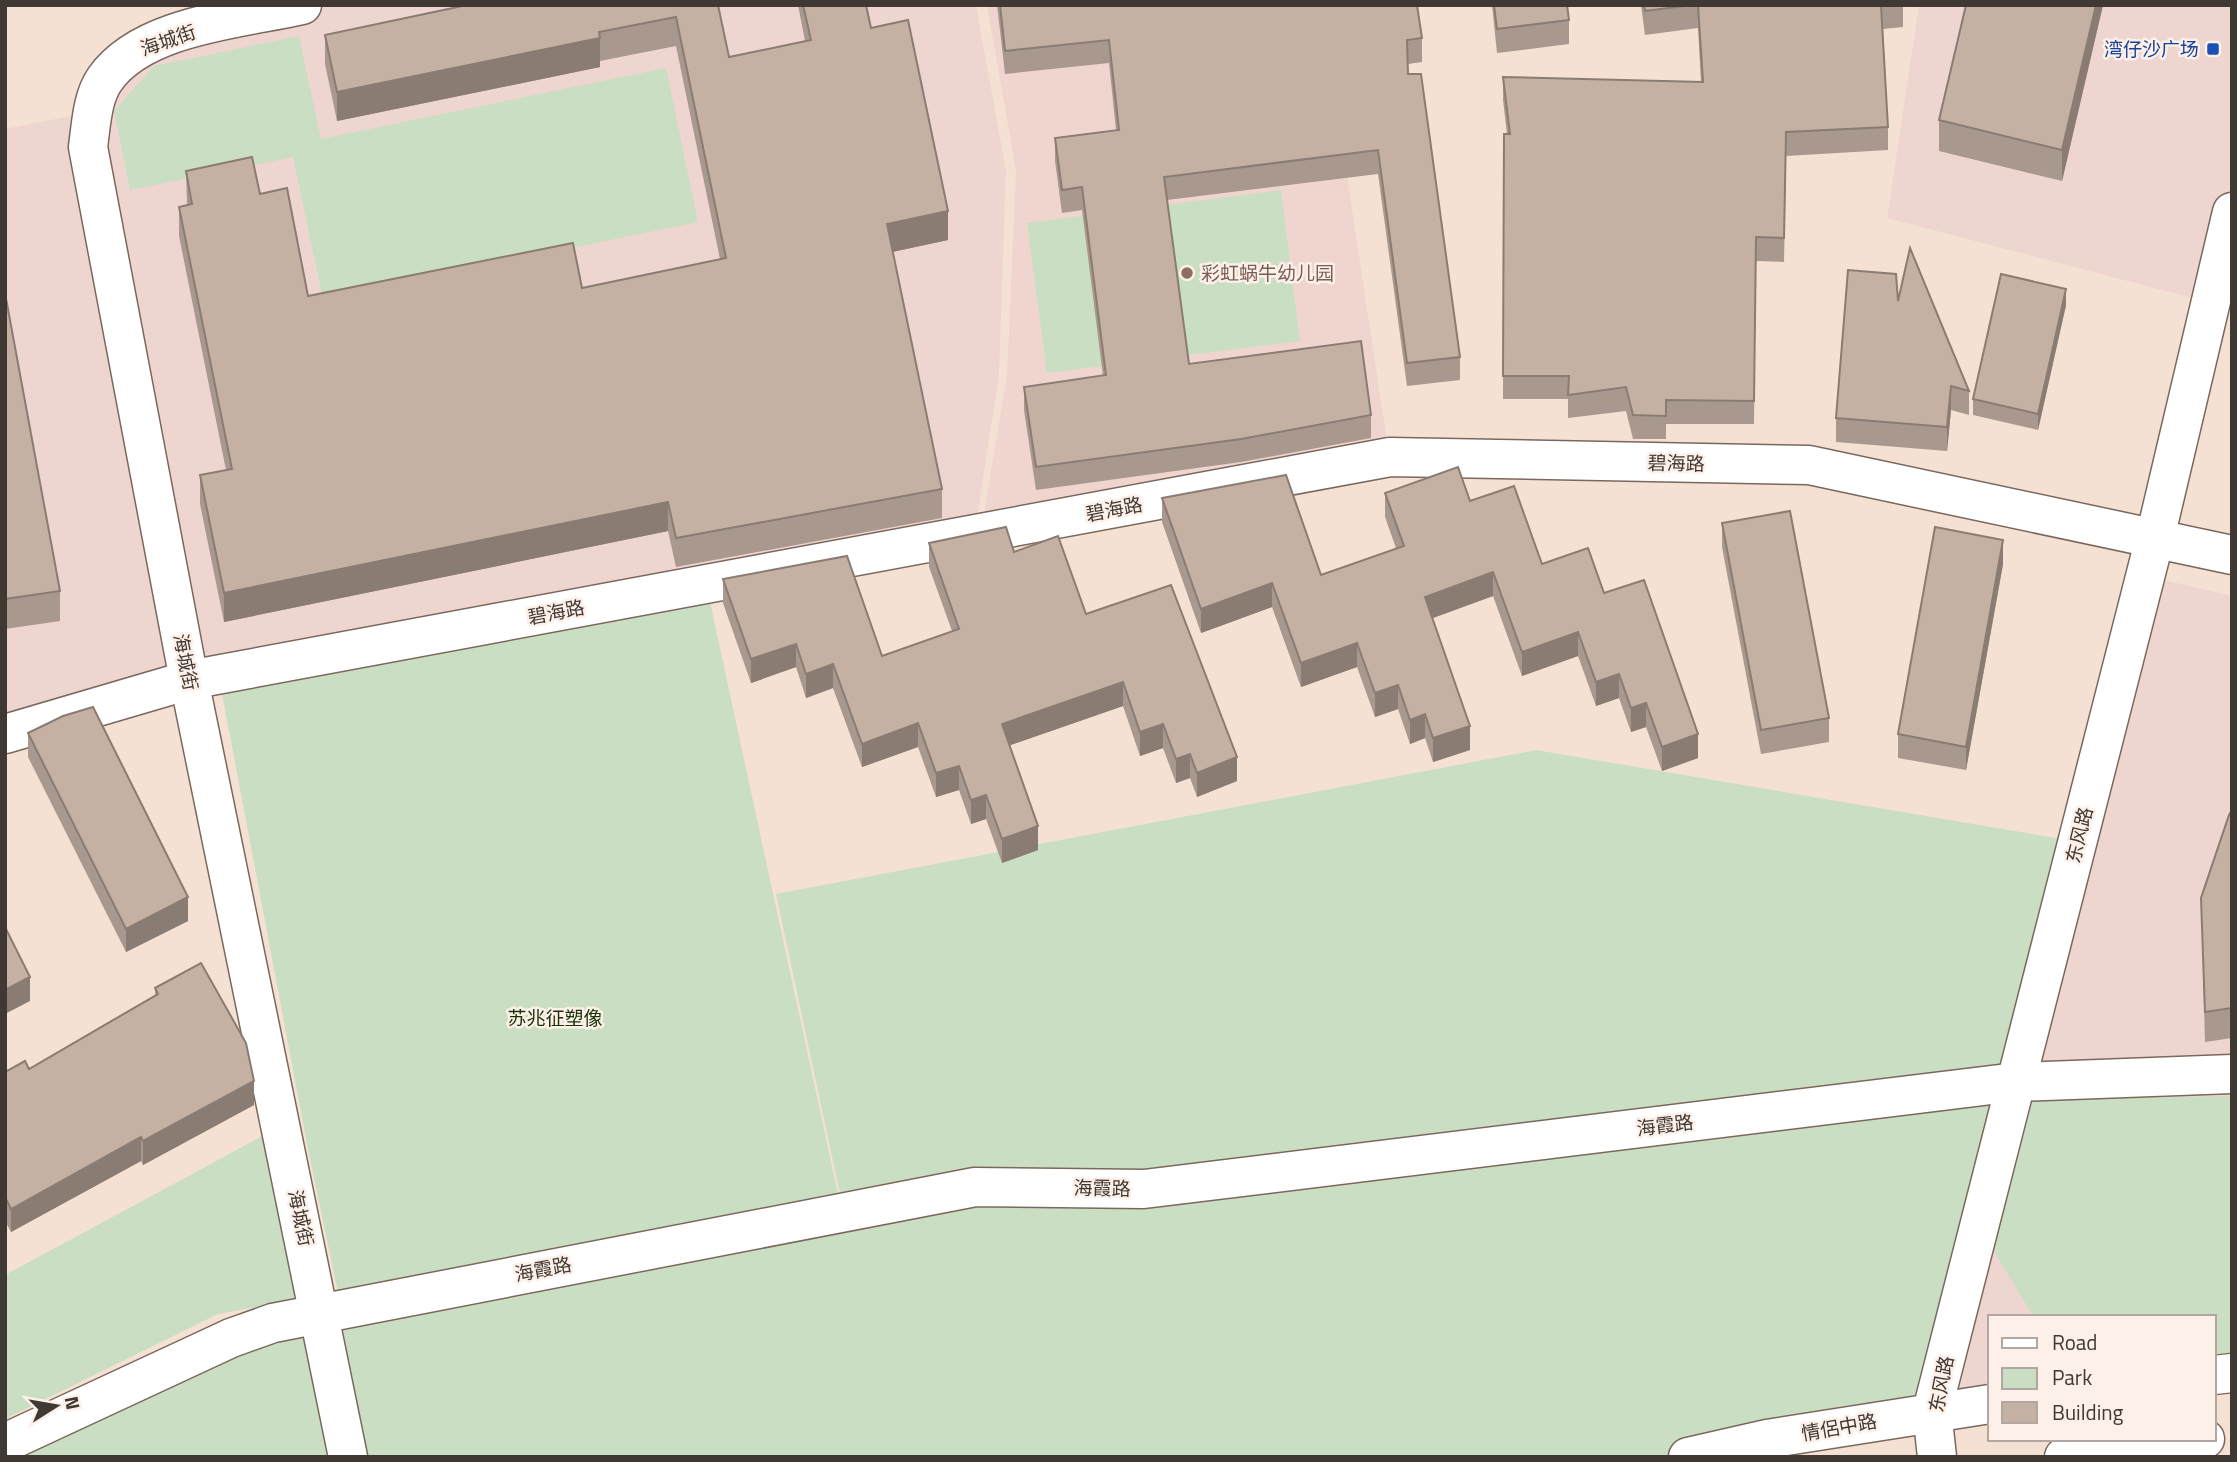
<svg xmlns="http://www.w3.org/2000/svg" width="2237" height="1462" font-family="'Titillium Web','Noto Sans SC',sans-serif">
<rect width="100%" height="100%" fill="#f5e1d3"/>
<!-- commercial -->
<g fill="#efd5d0">
<path d="M324,5H976L1006,171L999,375L975,531L193,677L96,114L106,84L180,37Z"/>
<path d="M1919,5H2232V202L2208,302L1887,218Z"/>
<path d="M76,115L186,677L5,730V129Z"/>
<path d="M2151,577L2232,596V1369L2214,1317H1990V1401L1937,1408Z"/>
</g>
<!-- education -->
<path fill="#efd5ce" d="M987,5H1211L1338,116L1392,474L980,537L1007,375L1016,171Z"/>
<!-- green -->
<g fill="#cadec3">
<path d="M299,36L321,139L666,68L698,222L323,299L293,157L130,190L114,111L154,66Z"/>
<path d="M1281,190L1300,341L1047,373L1027,223Z"/>
<path d="M707,588L841,1208L341,1307L307,1144L222,693Z"/>
<path d="M1536,750L2074,841L2014,1080L843,1208L776,894Z"/>
<path d="M2012,1086L1930,1408L1706,1457H354L324,1313L975,1193Z"/>
<path d="M2232,1096V1360L2214,1362V1317H2034L1993,1250L2033,1100Z"/>
<path d="M266,1134L300,1299L218,1314L5,1419V1275Z"/>
<path d="M318,1314L347,1457H5Z"/>
</g>
<g fill="none" stroke-linecap="round" stroke-linejoin="round">
<!-- minor casing -->
<g stroke="#7a685c" stroke-width="41">
<g id="minor">
<path d="M302,5C241,19 143,25 105,79C92,97 91,126 88,147L189,680L348,1457"/>
<path d="M5,734L189,680L1390,457L1809,465L2232,555"/>
<path d="M5,1443L231,1338L273,1323L975,1187L1144,1189L2016,1082L2232,1074"/>
<path d="M1937,1457L1932,1411L2155,538L2232,212"/>
</g>
</g>
<!-- highway casing -->
<g stroke="#7a685c" stroke-width="41">
<g id="highway">
<path d="M2214,1375L2232,1373"/>
<path d="M1688,1457L1767,1439L1990,1404"/>
<path d="M2064,1457L2205,1439"/>
</g>
</g>
<!-- minor -->
<use href="#minor" stroke="#fff" stroke-width="38"/>
<!-- highway -->
<use href="#highway" stroke="#fff" stroke-width="38"/>
</g>
<!-- wall -->
<g fill="#a9988d">
<path d="M718,5L729,57L805,41L798,5H866L871,28L948,240L893,252L942,489V518L676,567L668,531L224,622L200,504V475L226,470L179,236V207L187,205L186,171L260,194L308,296L582,288L720,259L676,46L600,61V67L337,121L325,64V35Z"/>
<path d="M997,5H1417L1422,38V62L1408,64V74L1460,357V380L1407,386L1378,174L1167,200L1189,364L1371,415V438L1241,462L1036,490L1024,410V387L1103,376L1082,210L1062,213L1055,161V138L1116,130L1109,63L1005,74Z"/>
<path d="M1492,5H1567L1569,20V44L1497,53Z"/>
<path d="M1641,5H1903V27L1883,29L1888,127V150L1786,156L1784,262L1756,261L1754,424H1666V439H1633L1626,411L1568,418V399H1503L1504,134H1507L1503,100V77L1701,82L1698,28L1645,35Z"/>
<path d="M2103,5L2062,181L1939,151V120Z"/>
<path d="M5,293L60,591V621L5,629Z"/>
<path d="M1898,301L1969,391V415L1951,410L1947,451L1836,442V418Z"/>
<path d="M2066,305L2038,430L1973,415V399Z"/>
<path d="M1385,493L1470,501L1542,564L1604,593L1698,758L1662,771L1646,727L1631,732L1619,698L1596,706L1578,656L1522,676L1493,596L1432,618L1470,750L1433,762L1425,738L1410,744L1398,709L1375,717L1357,667L1301,687L1272,607L1201,633L1162,522V498L1321,575L1396,548L1385,517Z"/>
<path d="M1722,523L1829,718V742L1761,754L1722,547Z"/>
<path d="M929,543L1014,552L1086,614L1237,781L1197,797L1190,778L1176,783L1163,748L1140,756L1123,706L1010,745L1038,850L1002,863L986,819L971,824L959,790L936,797L918,747L862,767L833,688L806,698L796,667L751,683L723,603V579L882,656L952,631L929,567Z"/>
<path d="M2003,564L1966,770L1898,758V734Z"/>
<path d="M28,733L188,921L126,952L28,757Z"/>
<path d="M2232,810V1038L2205,1042L2201,898Z"/>
<path d="M155,988L254,1105L143,1165L141,1161L11,1232L5,1221V1072L29,1069L155,995Z"/>
</g>
<!-- shaded-wall -->
<g fill="#8a7c73">
<path d="M2096,5H2103L2062,181V150Z"/>
<path d="M600,38V67L337,121V92Z"/>
<path d="M948,211V240L887,253V224Z"/>
<path d="M2066,289V305L2038,430V414Z"/>
<path d="M1951,386V410L1947,451V427Z"/>
<path d="M668,502V531L224,622V593Z"/>
<path d="M2003,540V564L1966,770V747Z"/>
<path d="M1493,572V596L1425,621V597Z"/>
<path d="M1272,583V607L1201,633V609Z"/>
<path d="M1578,632V656L1522,676V652Z"/>
<path d="M1357,643V667L1301,687V663Z"/>
<path d="M796,644V667L751,683V659Z"/>
<path d="M833,664V688L806,698V674Z"/>
<path d="M1619,674V698L1596,706V682Z"/>
<path d="M1123,682V706L1002,748V724Z"/>
<path d="M1398,685V709L1375,717V693Z"/>
<path d="M1646,703V727L1631,732V708Z"/>
<path d="M1425,714V738L1410,744V720Z"/>
<path d="M918,723V747L862,767V744Z"/>
<path d="M1163,724V748L1140,756V732Z"/>
<path d="M1470,726V750L1433,762V738Z"/>
<path d="M1698,734V758L1662,771V747Z"/>
<path d="M1190,754V778L1176,783V759Z"/>
<path d="M1237,757V781L1197,797V773Z"/>
<path d="M959,766V790L936,797V773Z"/>
<path d="M986,795V819L971,824V800Z"/>
<path d="M1038,826V850L1002,863V839Z"/>
<path d="M188,897V921L126,952V929Z"/>
<path d="M30,977V1001L5,1014V990Z"/>
<path d="M254,1081V1105L143,1165V1141Z"/>
<path d="M141,1137V1161L11,1232V1209Z"/>
</g>
<!-- building -->
<g fill="#c5b1a4" stroke="#8a7c73" stroke-width="2">
<path d="M467,5H718L729,57L811,40L803,5H866L871,28L908,20L948,211L887,224L942,489L676,538L668,502L224,593L200,475L232,469L179,207L192,204L186,171L252,157L260,194L287,188L308,296L573,243L582,288L726,258L676,17L599,32L600,38L337,92L325,35Z"/>
<path d="M1000,5H1417L1422,38L1407,40L1408,74H1421L1460,357L1407,363L1378,150L1164,177L1189,364L1361,341L1371,415L1241,439L1036,467L1024,387L1106,375L1082,187L1062,190L1055,138L1119,130L1109,40L1005,51Z"/>
<path d="M1494,5H1567L1569,20L1497,29Z"/>
<path d="M1644,5H1692L1645,11Z"/>
<path d="M1698,5H1887L1881,6L1888,127L1786,132L1784,238L1756,237L1754,401L1666,400V416L1633,415L1626,387L1568,395L1569,376H1503L1504,134H1510L1503,77L1703,82Z"/>
<path d="M1966,5H2096L2062,150L1939,120Z"/>
<path d="M1910,248L1969,391L1951,386L1947,427L1836,418L1848,270L1896,274L1898,301Z"/>
<path d="M2001,274L2066,289L2038,414L1973,399Z"/>
<path d="M5,293L60,591L5,599Z"/>
<path d="M1458,467L1470,501L1514,486L1542,564L1588,548L1604,593L1644,580L1698,734L1662,747L1646,703L1631,708L1619,674L1596,682L1578,632L1522,652L1493,572L1425,597L1470,726L1433,738L1425,714L1410,720L1398,685L1375,693L1357,643L1301,663L1272,583L1201,609L1162,498L1286,475L1321,575L1404,546L1385,493Z"/>
<path d="M1790,511L1829,718L1761,730L1722,523Z"/>
<path d="M1006,527L1014,552L1058,536L1086,614L1171,585L1237,757L1197,773L1190,754L1176,759L1163,724L1140,732L1123,682L1002,724L1038,826L1002,839L986,795L971,800L959,766L936,773L918,723L862,744L833,664L806,674L796,644L751,659L723,579L847,556L882,656L959,629L929,543Z"/>
<path d="M1935,527L2003,540L1966,747L1898,734Z"/>
<path d="M93,707L188,897L126,929L28,733L63,716Z"/>
<path d="M2232,810V1008L2205,1012L2201,898L2229,815Z"/>
<path d="M5,927L30,977L5,990Z"/>
<path d="M201,963L246,1043L254,1081L143,1141L141,1137L11,1209L5,1197V1072L25,1061L29,1069L158,994L155,988Z"/>
</g>
<!-- markers -->
<rect fill="#1a4fb4" stroke="#fcf0e8" stroke-width="2.5" x="2206" y="42" width="14" height="14" rx="3.5"/>
<circle fill="#8d6e63" stroke="#fcf0e8" stroke-width="2.5" cx="1187" cy="273" r="7"/>
<g text-anchor="middle" stroke-width="5" stroke-linejoin="round" paint-order="stroke">
<!-- street labels -->
<g font-size="19" fill="#403933" stroke="#fcf0e8">
<text transform="translate(168 40) rotate(-19)" y="7">海城街</text>
<text transform="translate(1676 463) rotate(1)" y="7">碧海路</text>
<text transform="translate(1114 509) rotate(-11)" y="7">碧海路</text>
<text transform="translate(556 612) rotate(-11)" y="7">碧海路</text>
<text transform="translate(186 662) rotate(79)" y="7">海城街</text>
<text transform="translate(2079 835) rotate(-76)" y="7">东风路</text>
<text transform="translate(1665 1125) rotate(-7)" y="7">海霞路</text>
<text transform="translate(1102 1188) rotate(1)" y="7">海霞路</text>
<text transform="translate(301 1218) rotate(78)" y="7">海城街</text>
<text transform="translate(543 1269) rotate(-11)" y="7">海霞路</text>
<text transform="translate(1941 1384) rotate(-79)" y="7">东风路</text>
<text transform="translate(1839 1427) rotate(-10)" y="7">情侶中路</text>
</g>
<!-- transit labels -->
<g font-size="19" fill="#164399" stroke="#fcf0e8" text-anchor="end">
<text x="2199" y="56">湾仔沙广场</text>
</g>
<!-- education labels -->
<g font-size="19" fill="#785e54" stroke="#fcf0e8" text-anchor="start">
<text x="1201" y="280">彩虹蜗牛幼儿园</text>
</g>
<!-- park labels -->
<g font-size="19" fill="#18350a" stroke="#fcf0e8">
<text x="555" y="1025">苏兆征塑像</text>
</g>
</g>
<!-- border -->
<rect width="2237" height="1462" fill="none" stroke="#403933" stroke-width="14"/>
<!-- legend -->
<rect x="1988" y="1315" width="228" height="126" fill="#fcf0e8" stroke="#b1a7a0" stroke-width="2"/>
<rect x="2002" y="1338" width="35" height="10" fill="#ffffff" stroke="#b1a7a0" stroke-width="2"/>
<text x="2052" y="1350" font-size="21" fill="#403933">Road</text>
<rect x="2002" y="1368" width="35" height="21" fill="#cadec3" stroke="#b1a7a0" stroke-width="2"/>
<text x="2052" y="1385" font-size="21" fill="#403933">Park</text>
<rect x="2002" y="1402" width="35" height="21" fill="#c5b1a4" stroke="#b1a7a0" stroke-width="2"/>
<text x="2052" y="1420" font-size="21" fill="#403933">Building</text>
<!-- north arrow -->
<g transform="translate(56 1406) rotate(79)" stroke="#fcf0e8" stroke-width="5" paint-order="stroke">
<path d="M0-5L12 26L0 18L-12 26Z" fill="#403933"/>
<text y="-10" font-size="19" font-weight="bold" text-anchor="middle" fill="#403933">N</text>
</g>
</svg>
